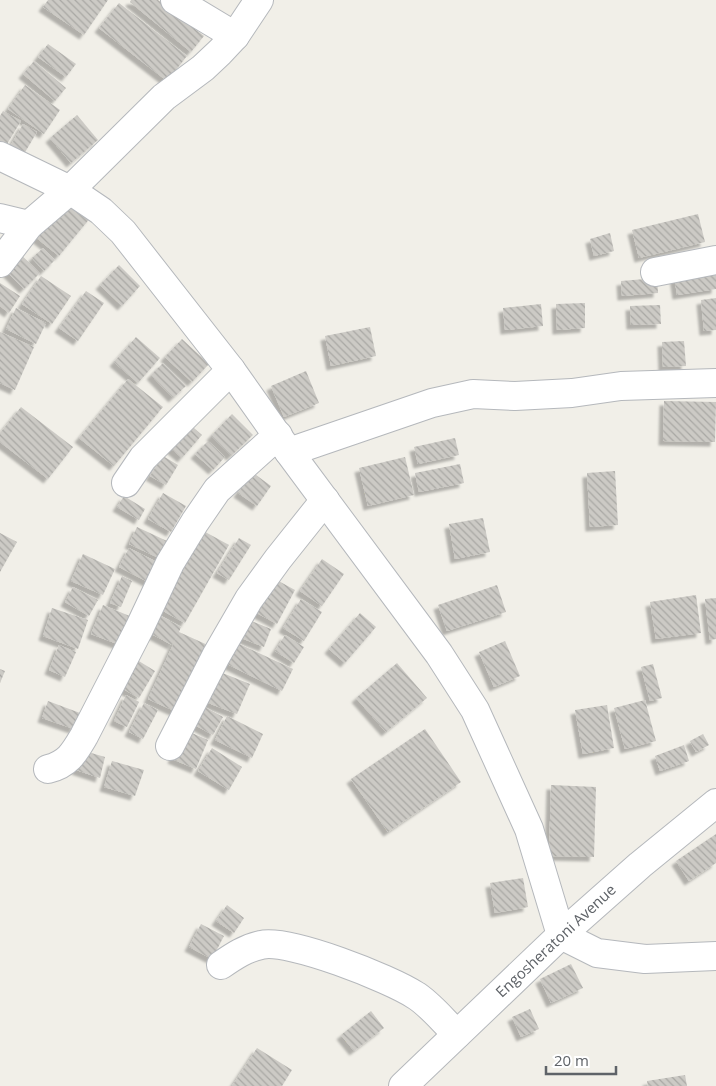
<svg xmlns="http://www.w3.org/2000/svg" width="716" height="1086" font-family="'Open Sans',sans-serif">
<defs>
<pattern id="building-back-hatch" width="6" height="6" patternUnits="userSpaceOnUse" patternTransform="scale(1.25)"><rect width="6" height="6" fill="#cccac5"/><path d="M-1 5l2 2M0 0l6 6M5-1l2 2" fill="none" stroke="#a9a8a4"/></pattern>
<filter id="shadow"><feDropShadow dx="-4.5" dy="4.5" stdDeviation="1" flood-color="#0004"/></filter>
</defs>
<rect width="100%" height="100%" fill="#f1efe8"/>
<!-- building -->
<g fill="url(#building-back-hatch)" filter="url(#shadow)">
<path d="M48,0H108L84,35L43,7Z"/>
<path d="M131,0H158L204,36L191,52L130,2Z"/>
<path d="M119,3L187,56L167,81L99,28Z"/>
<path d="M48,44L76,64L66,77L38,57Z"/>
<path d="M34,61L66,88L55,101L23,74Z"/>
<path d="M25,85L60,110L44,134L8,109Z"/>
<path d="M3,111L21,121L4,149L0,147V116Z"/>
<path d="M77,115L98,140L71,163L50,138Z"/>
<path d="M23,124L37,132L21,159L7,152Z"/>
<path d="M66,196L91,217L59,256L34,236Z"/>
<path d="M698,214L705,242L639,258L632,230Z"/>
<path d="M610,233L614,251L594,256L590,239Z"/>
<path d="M43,248L55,260L44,271L32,258Z"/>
<path d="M20,254L40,273L24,289L5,270Z"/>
<path d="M119,265L140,286L122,306L100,285Z"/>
<path d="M716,269V289L677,295L674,275Z"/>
<path d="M41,276L71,296L52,324L22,304Z"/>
<path d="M657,278L658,293L622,296L621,281Z"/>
<path d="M0,283L20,296L9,313L0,306Z"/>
<path d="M86,291L104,303L78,341L59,328Z"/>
<path d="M716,298V330L704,331L701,300Z"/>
<path d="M585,303V328L557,330L556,304Z"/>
<path d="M541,304L543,326L505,330L503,308Z"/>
<path d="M660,305L661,324L631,325L630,306Z"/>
<path d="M16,308L46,323L36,344L6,329Z"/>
<path d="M370,327L376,356L331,366L325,336Z"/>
<path d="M0,332L34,347L15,390L0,383Z"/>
<path d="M136,337L160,358L138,383L114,362Z"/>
<path d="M182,339L209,364L192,382L165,357Z"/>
<path d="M684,341L686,366L663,367L662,342Z"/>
<path d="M163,363L186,386L173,398L151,375Z"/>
<path d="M306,371L319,403L284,417L271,386Z"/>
<path d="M128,379L163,407L114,466L79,438Z"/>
<path d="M664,401L716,402L715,442L663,441Z"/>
<path d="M21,407L73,447L48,479L0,442V433Z"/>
<path d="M232,414L253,435L231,456L211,436Z"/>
<path d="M187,422L202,435L182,458L167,445Z"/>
<path d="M455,438L459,455L418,464L414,447Z"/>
<path d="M208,441L225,457L213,470L195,454Z"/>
<path d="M163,456L178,465L166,485L150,476Z"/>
<path d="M405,457L414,495L368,506L359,468Z"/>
<path d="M460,464L464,483L419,492L415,473Z"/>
<path d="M615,471L618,525L590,527L587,473Z"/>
<path d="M252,472L271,486L257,506L238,493Z"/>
<path d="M163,493L186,506L171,532L148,519Z"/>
<path d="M124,496L145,509L139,520L117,507Z"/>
<path d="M483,518L490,552L455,559L449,524Z"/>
<path d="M137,527L169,542L161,559L129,544Z"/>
<path d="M198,528L229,545L185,623L154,606Z"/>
<path d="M0,533L17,542L0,572Z"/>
<path d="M239,538L251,545L229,580L217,573Z"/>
<path d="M129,548L159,563L150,583L119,567Z"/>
<path d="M83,554L115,569L103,595L71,581Z"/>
<path d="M322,559L344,574L322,606L300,591Z"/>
<path d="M122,576L132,581L121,607L110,603Z"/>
<path d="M273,578L295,590L277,624L255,612Z"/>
<path d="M497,585L506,612L447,631L438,605Z"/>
<path d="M73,587L98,600L89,616L65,602Z"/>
<path d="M696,595L701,633L656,639L650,602Z"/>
<path d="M716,598V639L710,640L705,599Z"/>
<path d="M301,599L322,612L304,641L283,628Z"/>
<path d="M103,605L132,617L120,645L91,634Z"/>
<path d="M52,608L88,620L78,649L43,636Z"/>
<path d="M154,612L181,627L179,632L212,647L181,714L148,699L177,636L172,645L144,630Z"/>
<path d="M360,613L376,627L345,663L329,649Z"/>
<path d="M244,618L271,629L264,647L236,636Z"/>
<path d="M285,635L304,647L294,663L275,651Z"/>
<path d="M233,641L293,669L282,691L223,662Z"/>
<path d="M505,641L520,676L494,687L479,652Z"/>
<path d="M59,645L76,652L65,677L49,670Z"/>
<path d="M134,658L155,671L139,698L118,686Z"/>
<path d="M397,663L427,698L386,732L356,698Z"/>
<path d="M653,664L662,698L650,701L641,667Z"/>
<path d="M0,669L5,671L0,683Z"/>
<path d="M215,670L250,684L237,714L203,701Z"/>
<path d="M126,695L139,702L127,727L114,721Z"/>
<path d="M645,700L656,741L625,749L614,708Z"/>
<path d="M48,701L80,713L74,729L42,718Z"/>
<path d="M144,703L158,710L143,739L129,732Z"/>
<path d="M607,705L614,748L583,754L575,710Z"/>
<path d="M203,706L223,717L213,735L193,724Z"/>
<path d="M227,716L263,734L252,758L215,740Z"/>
<path d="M425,729L461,782L388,832L351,779Z"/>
<path d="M185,730L208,740L196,769L172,759Z"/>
<path d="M703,734L709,745L696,752L690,741Z"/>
<path d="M684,745L689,761L660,771L655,756Z"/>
<path d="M212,748L242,767L229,790L198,771Z"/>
<path d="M81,750L105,757L100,778L76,770Z"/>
<path d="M112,761L144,770L135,796L104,787Z"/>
<path d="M551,785L596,787L594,857L549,856Z"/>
<path d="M716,834V863L689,881L676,861Z"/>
<path d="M523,878L528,907L495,913L490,883Z"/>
<path d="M227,905L244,918L234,933L216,921Z"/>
<path d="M201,924L224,936L212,959L189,947Z"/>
<path d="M571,964L583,988L551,1003L540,979Z"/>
<path d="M530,1009L539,1029L521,1037L512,1017Z"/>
<path d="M371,1011L384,1028L354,1051L341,1035Z"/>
<path d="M257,1048L292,1070L282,1086H232Z"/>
<path d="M685,1075L687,1086H648L647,1081Z"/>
</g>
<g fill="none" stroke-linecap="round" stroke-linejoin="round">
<!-- minor casing -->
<g stroke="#b5b8bc" stroke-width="30">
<g id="minor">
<path d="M175,0L235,36"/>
<path d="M0,156L70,190L101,211L123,232L231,370L289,452L439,654L475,710L529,829L561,935L597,953L645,959L716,956"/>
<path d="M0,218L29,225"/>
<path d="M0,263L29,225L70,190L164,97L203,68L220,52L235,36L259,0"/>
<path d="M655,272L716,260"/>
<path d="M289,452L432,403L473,394L515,396L572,393L621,386L716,383"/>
<path d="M126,483L143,458L231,370"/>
<path d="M170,746L216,656L249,599L278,559L325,500"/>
<path d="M48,769C68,764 74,753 84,736L139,629L170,563L195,522L217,490L278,435"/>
<path d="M221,965C234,956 246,948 261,945C288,938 391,979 415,995C429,1003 445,1023 457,1034"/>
</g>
</g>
<!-- tertiary casing -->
<g stroke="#b5b8bc" stroke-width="30">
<path id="tertiary" d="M403,1086L561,935L640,865L716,803"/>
</g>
<!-- minor -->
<use href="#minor" stroke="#fff" stroke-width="28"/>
<!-- tertiary -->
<use href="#tertiary" stroke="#fff" stroke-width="28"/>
</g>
<g text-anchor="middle" stroke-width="4" stroke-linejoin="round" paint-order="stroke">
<!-- street labels -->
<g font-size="15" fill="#5f6368" stroke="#fff">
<text transform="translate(556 941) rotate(-43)" y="5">Engosheratoni Avenue</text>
</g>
</g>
<!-- scale -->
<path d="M546 1066v8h70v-8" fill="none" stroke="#5f6368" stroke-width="2.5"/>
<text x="554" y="1066" font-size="15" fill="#5f6368" stroke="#ffffff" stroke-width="4" paint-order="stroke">20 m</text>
</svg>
